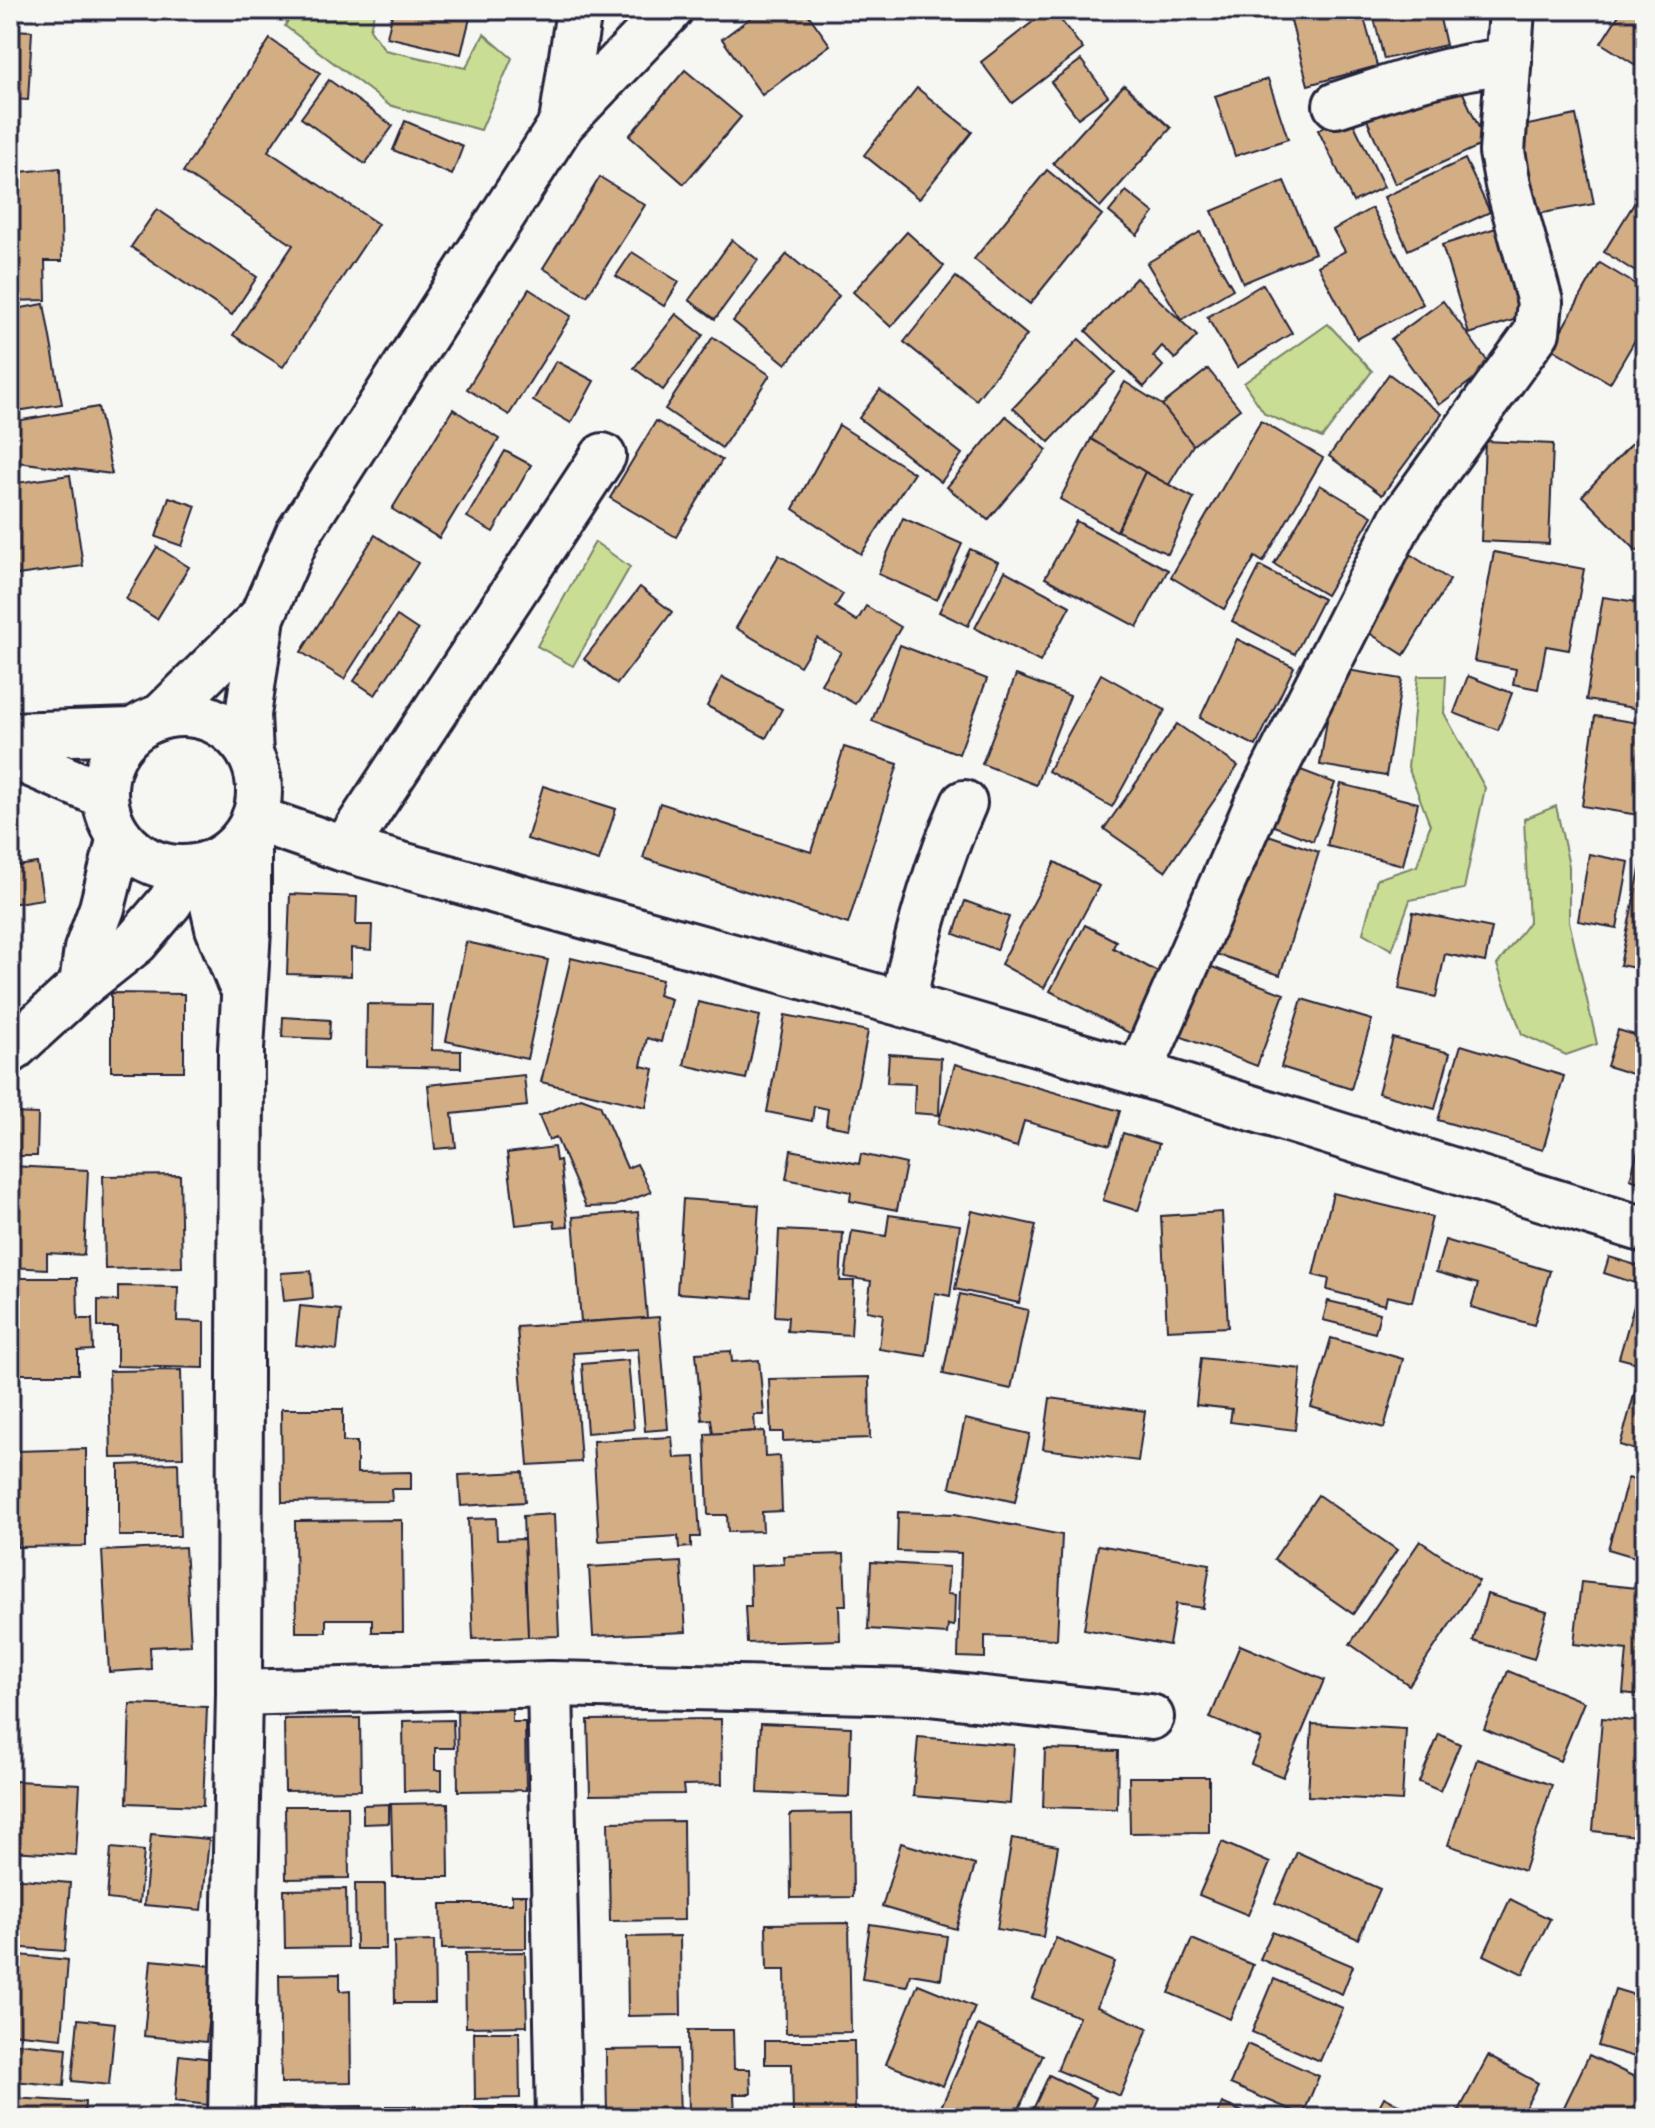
<svg xmlns="http://www.w3.org/2000/svg" width="1655" height="2128" font-family="'Indie Flower',sans-serif">
<rect width="100%" height="100%" fill="#f6f6f2"/>
<filter id="ink" filterUnits="userSpaceOnUse"><feTurbulence type="fractalNoise" baseFrequency=".0125" numOctaves="2"/><feDisplacementMap in="SourceGraphic" scale="16" xChannelSelector="R" yChannelSelector="G"/><feConvolveMatrix kernelMatrix="1 2 1 2 8 2 1 2 1" color-interpolation-filters="sRGB"/></filter>
<g filter="url(#ink)">
<!-- green -->
<g fill="#c9de94" stroke="#768068" stroke-width="2">
<path d="M294,10H375L370,29L385,50L466,68L484,34L512,58L481,130L389,105L285,26Z"/>
<path d="M929,10H1027L1015,22L932,20Z"/>
<path d="M1328,324L1372,371L1322,438L1265,414L1244,383Z"/>
<path d="M595,542L630,567L573,666L537,646Z"/>
<path d="M1418,676H1446L1444,713L1485,788L1464,889L1410,900L1392,950L1363,933L1377,879L1417,866L1430,825L1408,767Z"/>
<path d="M1556,806L1569,866V921L1597,1044L1566,1055L1522,1034L1497,965L1529,922L1524,819Z"/>
</g>
<!-- building -->
<g fill="#d3ae85" stroke="#22223b" stroke-width="2">
<path d="M393,10H472L461,54L387,37Z"/>
<path d="M761,10H805L830,45L762,95L722,39Z"/>
<path d="M1048,10H1053L1083,49L1012,103L981,62Z"/>
<path d="M1288,10H1362L1377,66L1308,85Z"/>
<path d="M1372,10H1438L1446,45L1384,59Z"/>
<path d="M1622,10H1645V71L1601,43Z"/>
<path d="M10,30L32,31L28,100L10,99Z"/>
<path d="M270,39L320,73L268,151L378,224L283,367L233,335L293,245L183,172Z"/>
<path d="M1081,60L1108,96L1078,118L1051,82Z"/>
<path d="M685,70L741,117L684,184L629,136Z"/>
<path d="M1268,79L1288,139L1235,156L1215,96Z"/>
<path d="M329,80L393,126L365,164L301,118Z"/>
<path d="M1457,80L1486,143L1395,184L1367,120Z"/>
<path d="M1124,85L1171,128L1100,207L1053,163Z"/>
<path d="M917,88L972,132L919,199L864,155Z"/>
<path d="M1349,114L1384,187L1353,202L1318,130Z"/>
<path d="M1576,115L1594,204L1531,215L1514,128Z"/>
<path d="M405,121L463,146L452,175L393,150Z"/>
<path d="M1465,159L1490,212L1408,250L1384,197Z"/>
<path d="M60,168L62,261H45L46,300L10,301V173Z"/>
<path d="M1047,170L1102,215L1030,304L974,259Z"/>
<path d="M600,177L645,205L587,296L543,268Z"/>
<path d="M1284,181L1315,253L1243,283L1212,211Z"/>
<path d="M1645,186V278L1604,252Z"/>
<path d="M1126,191L1154,213L1137,235L1109,212Z"/>
<path d="M1372,208L1423,304L1357,339L1318,266L1345,251L1333,230Z"/>
<path d="M157,209L257,277L232,315L131,247Z"/>
<path d="M1496,228L1523,317L1469,334L1442,245Z"/>
<path d="M907,232L944,266L891,327L853,292Z"/>
<path d="M1200,232L1233,289L1181,320L1147,263Z"/>
<path d="M732,240L758,260L715,319L689,300Z"/>
<path d="M632,252L679,282L664,306L616,276Z"/>
<path d="M787,254L839,296L786,364L733,321Z"/>
<path d="M1600,263L1645,290V323L1610,383L1551,348Z"/>
<path d="M956,277L1027,335L976,400L904,342Z"/>
<path d="M1136,278L1197,336L1175,359L1162,346L1153,356L1163,366L1144,387L1086,331Z"/>
<path d="M1263,284L1292,333L1237,367L1207,317Z"/>
<path d="M529,289L571,316L509,415L467,389Z"/>
<path d="M1443,301L1491,366L1439,405L1391,339Z"/>
<path d="M44,304L62,404L10,412V310Z"/>
<path d="M676,314L703,335L663,390L634,368Z"/>
<path d="M713,337L770,375L722,448L665,409Z"/>
<path d="M1079,339L1115,372L1049,442L1013,408Z"/>
<path d="M556,361L594,381L571,423L533,401Z"/>
<path d="M1208,369L1240,409L1193,445L1162,405Z"/>
<path d="M1389,374L1442,414L1382,495L1329,456Z"/>
<path d="M1125,382L1162,405L1193,445L1168,486L1091,439Z"/>
<path d="M880,390L962,454L941,482L859,418Z"/>
<path d="M98,407L112,474L10,461V422Z"/>
<path d="M453,409L499,439L439,538L392,509Z"/>
<path d="M1006,416L1047,450L988,520L947,487Z"/>
<path d="M656,421L722,460L676,537L610,498Z"/>
<path d="M1261,421L1323,458L1263,562L1255,557L1224,609L1171,577Z"/>
<path d="M839,425L914,473L861,554L793,509Z"/>
<path d="M1091,439L1145,472L1117,531L1060,499Z"/>
<path d="M1635,440L1645,450V542L1637,551L1582,496Z"/>
<path d="M1485,441L1553,444L1549,544L1481,541Z"/>
<path d="M505,451L531,465L493,532L467,517Z"/>
<path d="M1145,472L1194,498L1168,554L1117,531Z"/>
<path d="M70,475L83,566L10,576V484Z"/>
<path d="M1320,485L1372,516L1326,595L1274,564Z"/>
<path d="M169,497L196,506L182,546L156,537Z"/>
<path d="M903,518L962,544L937,600L878,574Z"/>
<path d="M1076,521L1168,570L1137,627L1045,578Z"/>
<path d="M375,535L418,563L344,679L301,652Z"/>
<path d="M157,547L189,567L157,619L126,599Z"/>
<path d="M970,549L998,562L968,626L939,612Z"/>
<path d="M1402,549L1450,580L1404,655L1355,624Z"/>
<path d="M1494,552L1584,569L1569,650L1546,646L1538,689L1513,684L1516,669L1474,661Z"/>
<path d="M779,555L843,594L835,607L857,621L866,606L901,627L855,704L821,684L841,652L817,638L800,666L736,628Z"/>
<path d="M1260,566L1323,599L1295,654L1232,621Z"/>
<path d="M1005,571L1070,606L1040,662L975,628Z"/>
<path d="M640,587L672,612L617,684L584,659Z"/>
<path d="M1603,597L1645,603V710L1586,700Z"/>
<path d="M397,616L418,630L375,695L354,681Z"/>
<path d="M1237,639L1294,667L1256,746L1200,718Z"/>
<path d="M900,645L987,679L959,754L872,721Z"/>
<path d="M1335,668L1402,679L1386,776L1320,765Z"/>
<path d="M1101,674L1165,710L1112,807L1048,771Z"/>
<path d="M1016,675L1070,696L1036,785L982,764Z"/>
<path d="M1468,676L1512,693L1498,730L1454,713Z"/>
<path d="M722,677L782,709L766,738L707,706Z"/>
<path d="M1595,716L1645,724V816L1582,806Z"/>
<path d="M1177,724L1238,766L1165,871L1104,829Z"/>
<path d="M844,747L898,764L848,924L643,858L660,803L811,852Z"/>
<path d="M1285,764L1335,783L1313,841L1263,822Z"/>
<path d="M1341,784L1418,803L1403,865L1327,846Z"/>
<path d="M543,786L616,809L599,861L527,839Z"/>
<path d="M1256,831L1319,852L1280,975L1216,954Z"/>
<path d="M1589,854L1629,862L1617,928L1578,921Z"/>
<path d="M1642,860L1645,861V970L1620,965Z"/>
<path d="M1055,862L1099,886L1044,988L1001,964Z"/>
<path d="M37,863L43,899L10,904V867Z"/>
<path d="M290,894L357,897L356,925H372L371,950L351,948V976L287,974Z"/>
<path d="M965,901L1009,917L997,950L954,934Z"/>
<path d="M1413,912L1492,928L1485,962L1445,954L1436,997L1399,989Z"/>
<path d="M1085,925L1116,941L1113,948L1167,977L1135,1036L1050,991Z"/>
<path d="M466,942L548,960L527,1059L446,1041Z"/>
<path d="M571,958L662,980L658,995L671,999L661,1042L647,1038L641,1066L654,1069L646,1107L541,1082Z"/>
<path d="M1204,964L1284,994L1257,1066L1177,1035Z"/>
<path d="M111,993L184,994V1071H111Z"/>
<path d="M1302,999L1372,1020L1351,1089L1281,1067Z"/>
<path d="M698,1002L760,1016L746,1079L684,1065Z"/>
<path d="M367,1004L433,1005L432,1050L461,1051V1068L366,1066Z"/>
<path d="M785,1015L868,1031L849,1129L826,1125L828,1109L814,1106L812,1121L767,1112Z"/>
<path d="M283,1017L330,1020L329,1039L282,1037Z"/>
<path d="M1618,1030L1645,1038V1078L1607,1066Z"/>
<path d="M1393,1038L1450,1053L1435,1109L1378,1093Z"/>
<path d="M1461,1045L1564,1076L1543,1150L1438,1120Z"/>
<path d="M889,1054L941,1058L939,1115L914,1113L915,1084L887,1083Z"/>
<path d="M955,1064L1120,1111L1110,1145L1024,1121L1017,1147L938,1124Z"/>
<path d="M524,1075L527,1106L452,1114L456,1147L435,1149L428,1085Z"/>
<path d="M581,1098L600,1105L627,1168L637,1164L651,1192L615,1206L586,1207L556,1137L549,1140L539,1116Z"/>
<path d="M10,1113L38,1114L37,1156H10Z"/>
<path d="M1645,1126V1184L1630,1179Z"/>
<path d="M1123,1133L1159,1144L1138,1211L1103,1200Z"/>
<path d="M554,1147L556,1161L560,1160L568,1226L555,1227L554,1221L516,1225L507,1153Z"/>
<path d="M791,1150L859,1164L861,1154L906,1164L897,1210L850,1201L851,1192L786,1179Z"/>
<path d="M11,1166L88,1170L84,1255L47,1253V1269L10,1267Z"/>
<path d="M180,1175L182,1267L105,1269L103,1176Z"/>
<path d="M1333,1193L1432,1217L1412,1302L1387,1296L1385,1305L1327,1290L1329,1279L1313,1275Z"/>
<path d="M683,1199L759,1205L753,1298L677,1293Z"/>
<path d="M972,1211L1036,1225L1019,1303L955,1289Z"/>
<path d="M638,1212L647,1318L581,1322L573,1217Z"/>
<path d="M1222,1212L1228,1327L1167,1330L1161,1216Z"/>
<path d="M889,1215L960,1225L950,1296L935,1293L926,1356L879,1349L883,1314L867,1311L871,1281L845,1277L852,1231L886,1236Z"/>
<path d="M779,1230L843,1233L840,1281H854L851,1335L787,1331L788,1317L775,1316Z"/>
<path d="M1445,1240L1550,1271L1534,1325L1471,1307L1478,1284L1436,1272Z"/>
<path d="M1609,1257L1639,1266L1635,1283L1604,1273Z"/>
<path d="M311,1271L313,1298L284,1301L281,1273Z"/>
<path d="M10,1278H77L78,1319H92L93,1350L78,1351V1374H10Z"/>
<path d="M118,1286L178,1287L177,1321L204,1322V1368L117,1366V1327H98V1300L118,1301Z"/>
<path d="M960,1294L1028,1310L1011,1389L943,1374Z"/>
<path d="M1636,1299L1645,1301V1365L1619,1358Z"/>
<path d="M1328,1301L1380,1313L1375,1333L1323,1320Z"/>
<path d="M300,1306L341,1310L337,1350L296,1345Z"/>
<path d="M659,1317L668,1429L645,1431L638,1349L573,1353L581,1462L528,1465L517,1327Z"/>
<path d="M1331,1338L1403,1359L1384,1428L1311,1407Z"/>
<path d="M731,1351L732,1362L759,1360L764,1415H754L755,1431L713,1434L711,1419L702,1420L696,1353Z"/>
<path d="M1201,1358L1301,1369L1295,1430L1230,1422L1232,1409L1196,1405Z"/>
<path d="M628,1360L634,1429L587,1433L582,1364Z"/>
<path d="M181,1370L183,1457L111,1458L109,1371Z"/>
<path d="M1640,1374L1645,1375V1453L1620,1445Z"/>
<path d="M869,1377L870,1438L783,1441V1432H771L769,1379Z"/>
<path d="M1050,1398L1145,1411L1138,1461L1043,1449Z"/>
<path d="M281,1409H343V1442H357V1473L411,1472V1489H391L392,1501L282,1502Z"/>
<path d="M965,1419L1030,1434L1015,1502L950,1487Z"/>
<path d="M764,1431L765,1457L780,1456L782,1511L762,1512L763,1531L728,1532L727,1515H708L705,1434Z"/>
<path d="M672,1437L674,1458L695,1457L700,1537H691V1547L679,1548L678,1536L599,1541L593,1441Z"/>
<path d="M86,1449V1546L17,1547L16,1451Z"/>
<path d="M178,1463L180,1536H119V1465Z"/>
<path d="M523,1472L525,1502L461,1506L459,1475Z"/>
<path d="M1628,1478L1645,1483V1560L1608,1549Z"/>
<path d="M1318,1495L1397,1550L1353,1614L1274,1559Z"/>
<path d="M898,1512L955,1514L1062,1535L1057,1639L985,1636V1658L958,1657L961,1553L897,1551Z"/>
<path d="M554,1514L559,1636L528,1637L523,1516Z"/>
<path d="M496,1518L497,1540L524,1539L528,1637L473,1639L468,1519Z"/>
<path d="M402,1520L403,1632H372V1619H326V1632H296L295,1521Z"/>
<path d="M1420,1541L1479,1581L1409,1685L1350,1644Z"/>
<path d="M1098,1545L1210,1564L1203,1608L1176,1604L1169,1645L1084,1629Z"/>
<path d="M185,1547L191,1645L150,1647L151,1669L109,1672L102,1551Z"/>
<path d="M844,1554L846,1605H839L840,1640L747,1643L745,1606H751L750,1566L784,1564L783,1556Z"/>
<path d="M681,1562L686,1632L593,1636L589,1567Z"/>
<path d="M871,1562L949,1567L947,1594L955,1595L954,1626L948,1625L947,1634L868,1629Z"/>
<path d="M1581,1582L1645,1589V1671L1641,1695L1623,1693L1627,1650L1574,1644Z"/>
<path d="M1487,1594L1547,1612L1534,1659L1473,1641Z"/>
<path d="M1240,1645L1324,1680L1283,1777L1251,1764L1261,1739L1210,1718Z"/>
<path d="M1508,1671L1584,1702L1560,1761L1484,1729Z"/>
<path d="M130,1704L207,1707L203,1806L127,1803Z"/>
<path d="M512,1704V1722H525L526,1790L458,1791L457,1705Z"/>
<path d="M360,1718L361,1790L285,1791L284,1719Z"/>
<path d="M1602,1718L1645,1722V1837L1593,1831Z"/>
<path d="M721,1719L722,1784L683,1785L684,1794L590,1795L588,1720Z"/>
<path d="M453,1720L454,1748H435V1770H442V1790L404,1791L403,1721Z"/>
<path d="M761,1723L851,1727L849,1797L758,1793Z"/>
<path d="M1312,1724L1406,1729L1402,1801L1308,1796Z"/>
<path d="M1439,1734L1460,1744L1440,1791L1419,1782Z"/>
<path d="M918,1737L1014,1745L1010,1804L913,1796Z"/>
<path d="M1045,1749L1118,1751L1117,1809L1043,1807Z"/>
<path d="M1477,1759L1552,1785L1524,1871L1448,1845Z"/>
<path d="M1129,1777H1209V1832L1130,1833Z"/>
<path d="M15,1781L80,1784L76,1855L11,1851Z"/>
<path d="M448,1803L449,1877H393L391,1804Z"/>
<path d="M389,1804V1823L363,1824V1805Z"/>
<path d="M285,1806H348L349,1878L286,1879Z"/>
<path d="M852,1813L853,1897L791,1898L790,1814Z"/>
<path d="M683,1821L684,1920L610,1921L608,1822Z"/>
<path d="M151,1834L209,1839L202,1910L144,1905Z"/>
<path d="M1012,1838L1058,1846L1043,1937L997,1929Z"/>
<path d="M1222,1842L1270,1863L1248,1915L1199,1895Z"/>
<path d="M901,1843L975,1865L956,1929L882,1907Z"/>
<path d="M111,1848L144,1851L139,1903L107,1899Z"/>
<path d="M1297,1852L1380,1889L1358,1939L1275,1903Z"/>
<path d="M10,1878L70,1883L65,1951L10,1947Z"/>
<path d="M355,1884H385L386,1949H356Z"/>
<path d="M346,1889L347,1947L285,1948L284,1890Z"/>
<path d="M512,1895H526V1948L442,1949L441,1904H512Z"/>
<path d="M1510,1899L1550,1919L1523,1974L1484,1955Z"/>
<path d="M849,1923L851,2032L786,2033L785,1970H767L766,1924Z"/>
<path d="M870,1924L947,1936L941,1979L910,1974L907,1986L862,1979Z"/>
<path d="M1272,1932L1353,1966L1342,1994L1260,1959Z"/>
<path d="M680,1936L681,2015L628,2016L627,1937Z"/>
<path d="M1056,1938L1115,1962L1097,2007L1148,2028L1120,2096L1057,2070L1079,2017L1032,1998Z"/>
<path d="M1192,1939L1253,1965L1230,2019L1169,1993Z"/>
<path d="M434,1941L435,2003H395L394,1942Z"/>
<path d="M1645,1941V1977L1635,1975Z"/>
<path d="M525,1952L527,2026L466,2027L465,1953Z"/>
<path d="M10,1954L68,1960L62,2038L10,2033Z"/>
<path d="M151,1960L214,1966L206,2042L144,2036Z"/>
<path d="M340,1974V1991L350,1990L351,2082L281,2083L279,1975Z"/>
<path d="M1274,1979L1343,2008L1320,2061L1252,2032Z"/>
<path d="M918,1984L975,2007L943,2086L886,2064Z"/>
<path d="M1615,1989L1645,1998V2060L1598,2046Z"/>
<path d="M78,2019L115,2023L109,2085L72,2081Z"/>
<path d="M978,2025L1043,2055L1015,2118H936Z"/>
<path d="M688,2030H733L734,2069H750L751,2094H734L735,2118H689Z"/>
<path d="M474,2032H519L520,2098L475,2099Z"/>
<path d="M765,2041H854L855,2118H793L792,2064H765Z"/>
<path d="M17,2043L67,2048L64,2086L14,2081Z"/>
<path d="M1247,2044L1319,2076L1303,2115L1230,2084Z"/>
<path d="M678,2049L680,2118H607L606,2050Z"/>
<path d="M179,2055L213,2059L208,2105L175,2101Z"/>
<path d="M1589,2055L1645,2082V2098L1635,2118H1581L1563,2109Z"/>
<path d="M1488,2056L1538,2083L1520,2118H1455Z"/>
<path d="M1049,2075L1096,2098L1087,2118H1029Z"/>
<path d="M1384,2097L1423,2118H1373Z"/>
<path d="M10,2098L85,2102L84,2118H10Z"/>
<path d="M1222,2103L1257,2118H1216Z"/>
<path d="M362,2106L363,2118H262V2107Z"/>
<rect x="386" y="2106" width="30" height="12"/>
<rect x="459" y="2107" width="57" height="11"/>
</g>
<g fill="none" stroke-linecap="round" stroke-linejoin="round">
<!-- minor casing -->
<g stroke="#22223b" stroke-width="50">
<g id="minor">
<path d="M1336,105C1393,86 1449,67 1509,61"/>
<path d="M562,123L579,10"/>
<circle cx="182" cy="791" r="77"/>
<path d="M162,716L262,617"/>
<path d="M10,735L132,731"/>
<path d="M250,754L248,715L262,617L298,534L562,123L670,10"/>
<path d="M10,755L105,796"/>
<path d="M254,818L344,849L903,1004L1139,1073L1645,1230"/>
<path d="M344,849L603,456"/>
<path d="M204,866L218,928L239,981"/>
<path d="M82,985L87,949L102,908L120,837"/>
<path d="M903,1004C917,934 935,868 964,803"/>
<path d="M10,1051L82,985L136,942L170,902L190,868"/>
<path d="M1139,1073L1257,804L1401,520L1537,332L1540,302L1508,185L1502,152L1512,10"/>
<path d="M550,1684L559,2118"/>
<path d="M239,1693L550,1684L919,1692L1151,1717"/>
<path d="M231,2118L239,1693L241,1049L248,929V832"/>
</g>
</g>
<!-- minor -->
<use href="#minor" stroke="#f6f6f2" stroke-width="44"/>
</g>
</g>
<!-- margin -->
<rect width="1655" height="2128" fill="none" stroke="#f6f6f2" stroke-width="40"/>
<rect x="20" y="20" width="1615" height="2088" fill="none" stroke="#22223b" stroke-width="3" filter="url(#ink)"/>
</svg>
